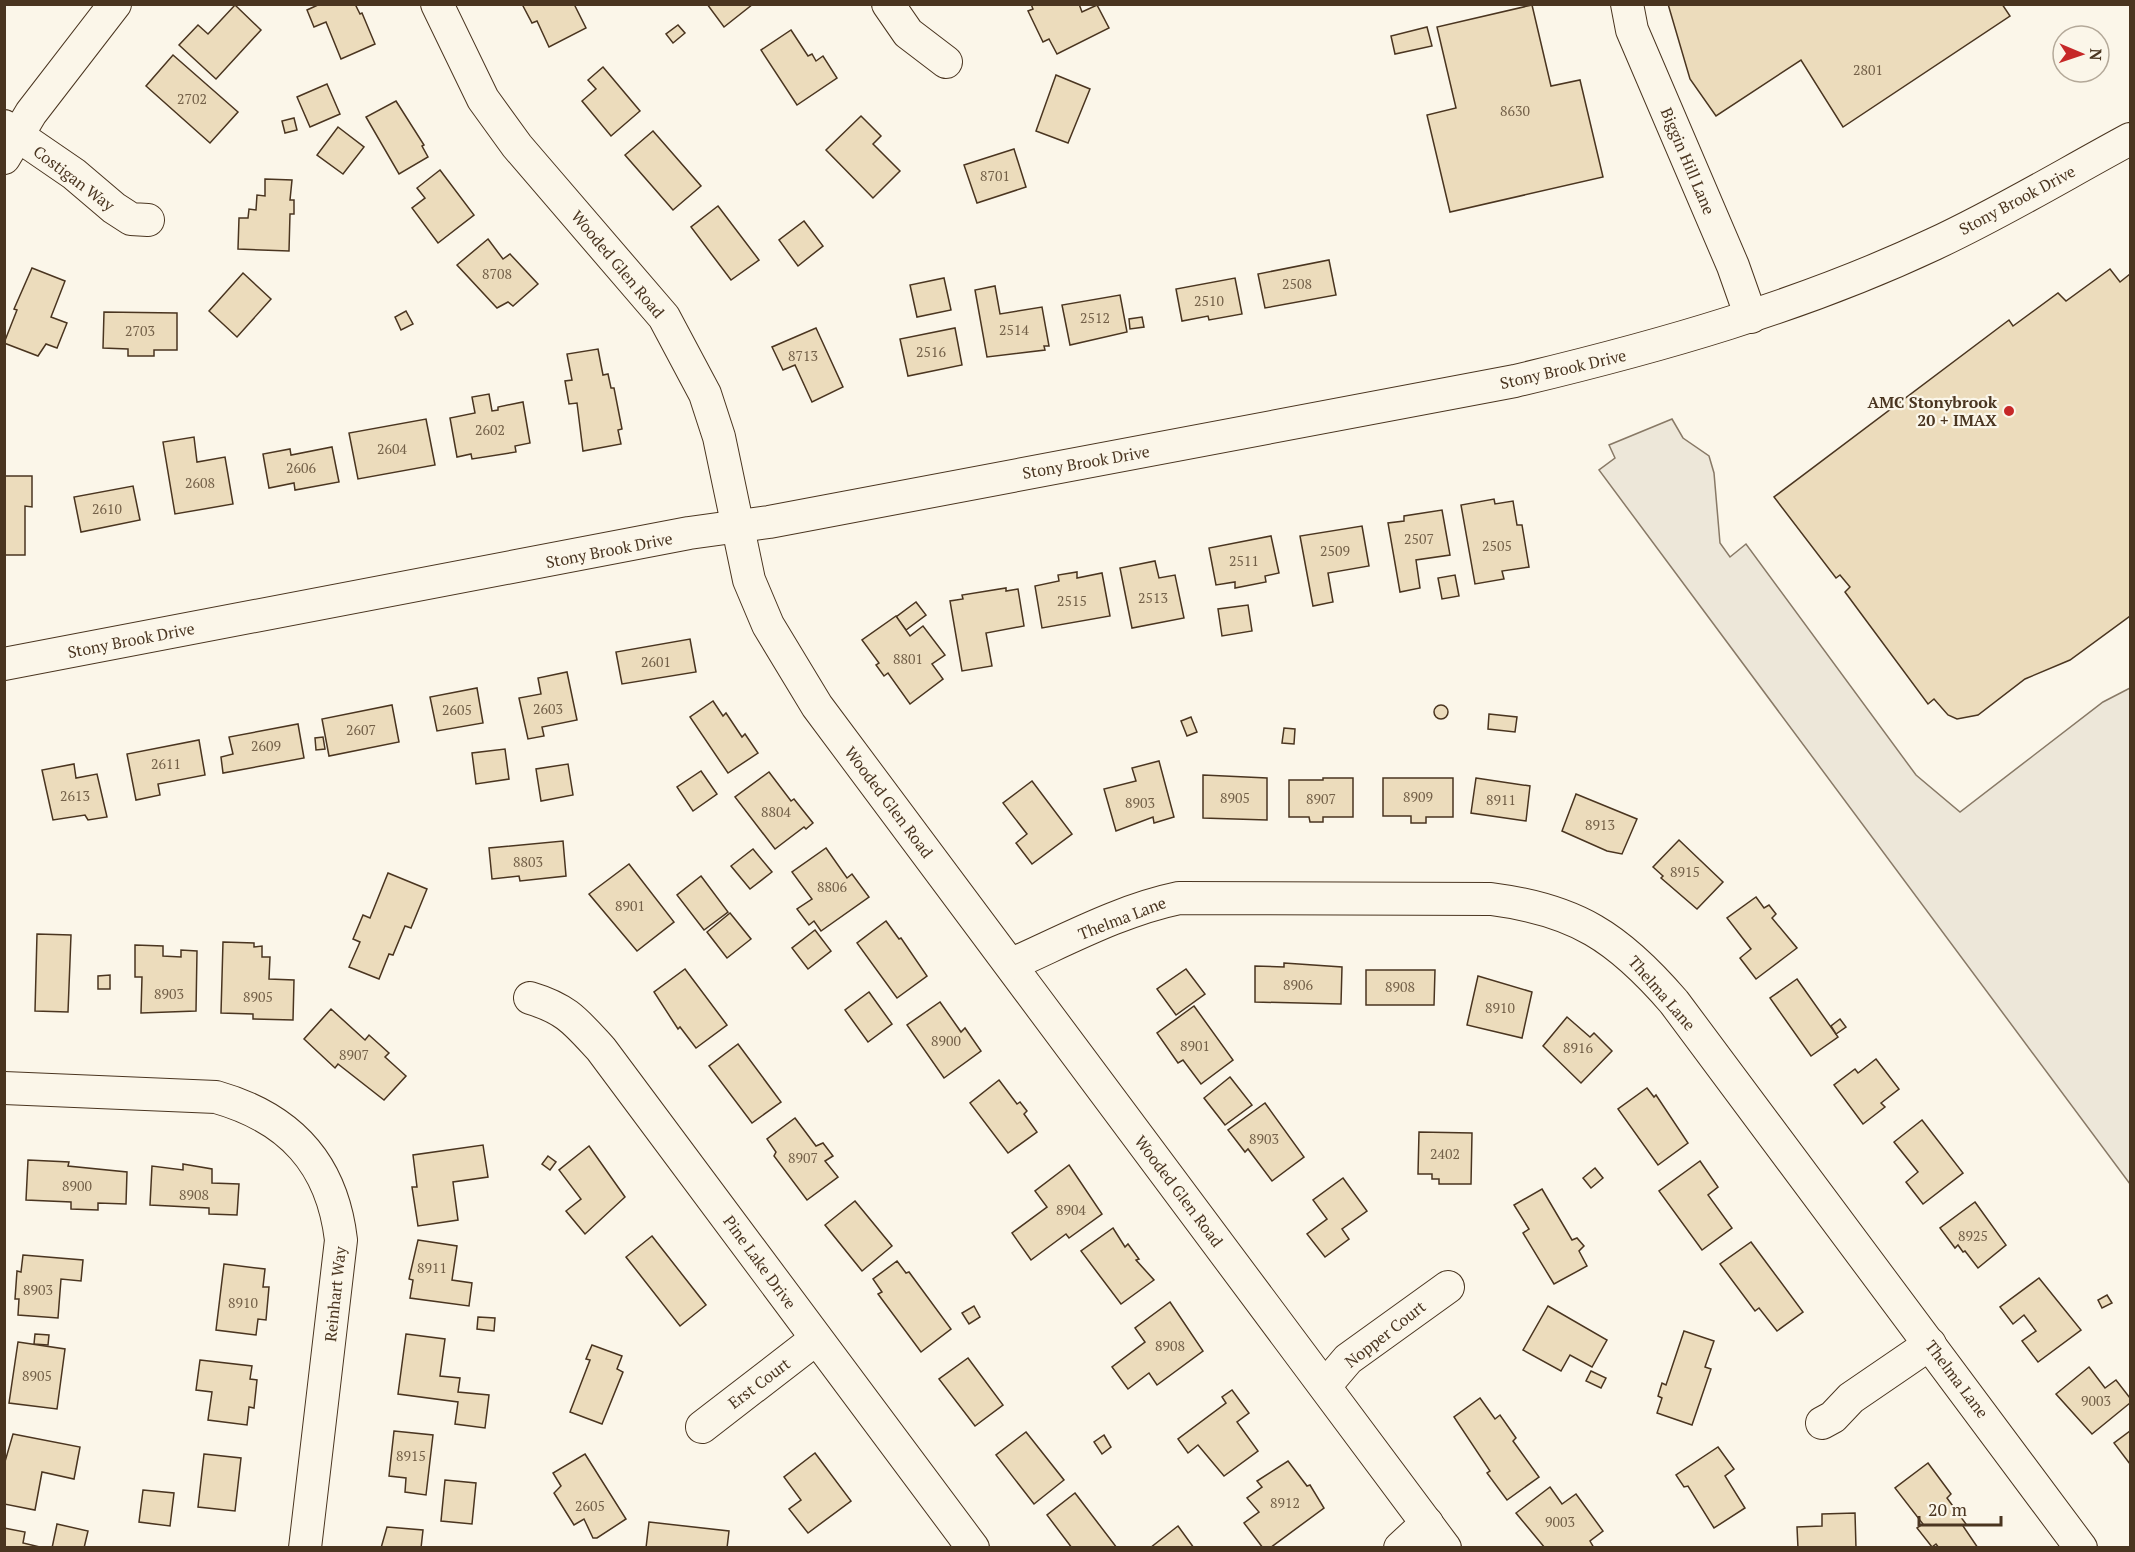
<svg xmlns="http://www.w3.org/2000/svg" width="2135" height="1552" font-family="'PT Serif',serif">
<rect width="100%" height="100%" fill="#fbf6e9"/>
<!-- parking -->
<path fill="#ede7d9" stroke="#887966" stroke-width="1.5" d="M1672,419L1683,438L1709,456L1714,473L1720,543L1730,557L1746,544L1916,775L1960,812L2103,702L2130,688V1184L1599,470L1615,458L1609,445Z"/>
<!-- building -->
<g fill="#ecdcbc" stroke="#4a3520" stroke-width="1.5">
<path d="M320,4H355L360,14L362,13L375,44L341,59L326,22L314,27L307,10Z"/>
<path d="M522,4H574L586,28L549,47L537,21L532,23Z"/>
<path d="M707,4H753L724,27Z"/>
<path d="M1031,4H1079L1082,12L1097,5L1109,28L1057,54L1049,39L1043,42L1028,11L1033,9Z"/>
<path d="M1668,4H2002L2010,16L1843,127L1801,60L1716,116L1690,79Z"/>
<path d="M235,5L261,30L216,79L179,45L198,25L208,34Z"/>
<path d="M1532,5L1551,86L1580,80L1603,177L1450,212L1427,115L1456,108L1437,27Z"/>
<path d="M678,25L685,33L673,43L666,34Z"/>
<path d="M1427,27L1432,46L1395,54L1391,36Z"/>
<path d="M791,30L808,56L812,54L816,61L823,56L837,78L797,105L761,50Z"/>
<path d="M173,55L238,112L210,143L146,86Z"/>
<path d="M603,67L640,111L611,136L582,101L596,89L588,80Z"/>
<path d="M1056,75L1090,89L1068,143L1036,131Z"/>
<path d="M327,84L340,114L310,127L297,97Z"/>
<path d="M396,101L424,145L422,146L428,157L399,174L366,117Z"/>
<path d="M861,116L881,136L873,144L900,171L873,198L826,150Z"/>
<path d="M294,118L297,130L285,133L282,121Z"/>
<path d="M338,127L364,147L343,174L317,155Z"/>
<path d="M653,131L701,186L673,210L625,155Z"/>
<path d="M1014,149L1026,187L977,203L964,165Z"/>
<path d="M440,170L474,215L438,243L412,208L425,198L417,188Z"/>
<path d="M265,179L292,180L290,200H294V214H290L289,251L238,249L239,218H248L249,209L256,210L257,195L265,196Z"/>
<path d="M718,206L759,260L731,280L691,227Z"/>
<path d="M804,221L823,246L798,266L779,240Z"/>
<path d="M488,239L503,259L510,254L538,284L513,306L508,302L497,308L457,265Z"/>
<path d="M1329,260L1336,295L1265,308L1258,274Z"/>
<path d="M32,268L65,281L51,317L67,323L57,348L46,344L38,356L4,343L17,310L14,309Z"/>
<path d="M2110,269L2120,282L2130,274V616L2070,660L2025,679L1978,715L1957,719L1948,715L1934,699L1928,704L1845,592L1850,587L1840,575L1836,578L1774,497L2009,320L2013,326L2058,293L2066,301Z"/>
<path d="M243,273L271,299L237,337L209,311Z"/>
<path d="M944,278L951,310L917,317L910,285Z"/>
<path d="M1235,278L1242,314L1209,320L1208,316L1182,321L1176,289Z"/>
<path d="M995,286L1000,314L1042,307L1049,346H1044L1045,350L987,357L975,290Z"/>
<path d="M1120,295L1127,332L1070,345L1062,305Z"/>
<path d="M406,311L413,324L401,330L395,317Z"/>
<path d="M104,312L177,313V350H154V356H128V349L103,348Z"/>
<path d="M1142,317L1144,327L1130,329L1129,319Z"/>
<path d="M816,328L843,387L812,402L795,365L783,370L772,347Z"/>
<path d="M955,328L962,365L908,376L900,339Z"/>
<path d="M598,349L603,375L608,374L611,388H614L622,429L618,430L621,444L583,451L577,403L569,404L565,381L572,380L567,354Z"/>
<path d="M489,394L492,411L498,410V407L523,402L530,443L515,446L516,452L472,459L471,454L457,457L450,418L475,413L472,397Z"/>
<path d="M426,419L435,465L358,479L349,433Z"/>
<path d="M194,437L197,462L225,457L233,504L175,514L163,442Z"/>
<path d="M332,447L339,482L295,490L294,483L269,488L263,454L290,449L291,455Z"/>
<path d="M4,476H32V507L25,506V555H4Z"/>
<path d="M133,486L140,520L81,532L74,497Z"/>
<path d="M1494,499L1495,504L1513,501L1517,525H1522L1529,567L1502,571L1504,579L1475,584L1461,505Z"/>
<path d="M1442,510L1450,555L1416,560L1420,588L1400,592L1388,523L1404,521V516Z"/>
<path d="M1362,526L1369,566L1328,573L1333,602L1313,606L1300,536Z"/>
<path d="M1271,536L1279,573L1265,576L1266,582L1235,588V582L1216,585L1209,548Z"/>
<path d="M1155,561L1159,578L1175,575L1184,618L1132,628L1120,568Z"/>
<path d="M1077,572V578L1102,573L1110,616L1042,628L1035,586L1059,581L1058,575Z"/>
<path d="M1455,575L1459,596L1442,599L1438,578Z"/>
<path d="M1006,588V591L1018,589L1024,626L986,633L992,666L962,671L950,601L963,599L962,595Z"/>
<path d="M916,602L926,615L906,630L896,617Z"/>
<path d="M1248,605L1252,631L1222,636L1218,609Z"/>
<path d="M896,616L910,636L923,626L945,655L932,664L943,679L910,704L888,673L884,676L876,665L879,663L862,640Z"/>
<path d="M690,639L696,672L622,684L616,652Z"/>
<path d="M567,672L577,720L542,727L544,736L528,739L519,698L541,694L538,678Z"/>
<path d="M477,688L483,723L437,731L430,697Z"/>
<path d="M713,701L723,716L726,713L742,737L745,734L758,753L728,773L690,717Z"/>
<circle cx="1441" cy="712" r="7"/>
<path d="M392,705L399,742L329,756L322,719Z"/>
<path d="M1489,714L1517,717L1515,732L1488,729Z"/>
<path d="M1191,717L1197,732L1187,736L1181,721Z"/>
<path d="M298,724L304,758L223,773L221,757L233,754L229,737Z"/>
<path d="M1284,728L1295,729L1294,744L1282,743Z"/>
<path d="M323,737L325,749L316,750L315,738Z"/>
<path d="M199,740L205,775L158,784L160,795L136,800L127,754Z"/>
<path d="M505,749L509,779L476,784L472,753Z"/>
<path d="M1159,761L1174,817L1154,823L1153,817L1116,831L1104,789L1136,781L1132,768Z"/>
<path d="M74,764L76,778L97,774L107,817L88,820L85,815L53,820L42,770Z"/>
<path d="M568,764L573,795L541,801L536,769Z"/>
<path d="M701,771L717,794L693,811L677,787Z"/>
<path d="M769,772L791,801L794,799L813,823L806,829L804,827L775,849L735,797Z"/>
<path d="M1203,775L1267,778V820L1203,818Z"/>
<path d="M1323,778H1353V817H1323V822H1310L1309,817H1289V780H1323Z"/>
<path d="M1383,778H1453V817H1426V823H1411V816H1383Z"/>
<path d="M1476,778L1530,786L1526,821L1471,813Z"/>
<path d="M1032,781L1072,834L1032,864L1016,843L1027,834L1003,803Z"/>
<path d="M1576,794L1637,819L1622,854L1607,851L1562,831Z"/>
<path d="M1679,840L1723,882L1697,909L1661,878L1663,876L1653,867Z"/>
<path d="M563,841L566,876L520,881L519,876L492,879L489,848Z"/>
<path d="M826,848L847,878L852,874L869,897L821,931L814,921L809,925L797,909L812,899L792,872Z"/>
<path d="M753,849L772,872L750,889L731,866Z"/>
<path d="M629,864L674,922L637,951L589,894Z"/>
<path d="M388,873L427,889L411,928L405,926L393,955L389,954L379,979L349,967L360,942L353,939L363,915L370,918Z"/>
<path d="M701,876L728,912L704,930L677,895Z"/>
<path d="M1756,897L1764,908L1769,905L1776,914L1772,918L1797,948L1756,979L1740,958L1751,949L1727,918Z"/>
<path d="M730,913L751,939L727,958L707,932Z"/>
<path d="M886,921L899,939L901,938L927,976L897,998L857,943Z"/>
<path d="M815,930L831,951L808,969L792,948Z"/>
<path d="M37,934L71,935L68,1012L35,1011Z"/>
<path d="M223,942L254,943V947L262,946V957H270L269,979L294,980L293,1020L253,1019V1014L221,1013Z"/>
<path d="M135,945L163,946V956L181,957V950L197,951L196,1011L141,1013L142,977H135Z"/>
<path d="M1284,963L1342,967L1341,1004L1255,1002V966L1284,967Z"/>
<path d="M685,969L727,1025L696,1048L680,1027L678,1029L654,992Z"/>
<path d="M1186,969L1205,994L1176,1015L1157,989Z"/>
<path d="M1366,970H1435L1434,1005H1366Z"/>
<path d="M110,975V989H98V976Z"/>
<path d="M1478,976L1532,992L1522,1038L1467,1025Z"/>
<path d="M1797,979L1838,1037L1811,1056L1770,998Z"/>
<path d="M869,992L892,1024L868,1042L845,1010Z"/>
<path d="M940,1002L961,1032L965,1028L981,1051L944,1078L907,1025Z"/>
<path d="M1194,1006L1233,1060L1201,1084L1183,1060L1178,1063L1157,1033Z"/>
<path d="M331,1009L365,1040L369,1035L389,1053L385,1057L406,1076L384,1100L338,1064L335,1068L304,1039Z"/>
<path d="M1567,1017L1590,1037L1594,1033L1612,1051L1581,1083L1543,1046Z"/>
<path d="M1840,1019L1846,1027L1836,1034L1831,1026Z"/>
<path d="M738,1044L781,1102L752,1123L709,1066Z"/>
<path d="M1876,1059L1899,1089L1881,1103L1885,1107L1863,1124L1834,1085L1855,1069L1858,1073Z"/>
<path d="M1230,1077L1252,1105L1225,1125L1204,1098Z"/>
<path d="M999,1080L1017,1104L1020,1102L1027,1111L1024,1114L1037,1132L1008,1153L970,1103Z"/>
<path d="M1647,1088L1654,1097L1656,1095L1688,1143L1658,1165L1618,1109Z"/>
<path d="M1265,1103L1304,1157L1272,1181L1248,1149L1245,1152L1228,1130Z"/>
<path d="M795,1118L816,1146L823,1143L833,1156L825,1161L838,1177L807,1200L774,1156L776,1152L767,1139Z"/>
<path d="M1922,1120L1963,1173L1923,1204L1906,1182L1918,1172L1894,1142Z"/>
<path d="M1419,1132L1472,1133L1471,1184H1439V1179H1432V1174H1418Z"/>
<path d="M483,1145L488,1177L453,1182L458,1220L418,1226L412,1187H417L413,1155Z"/>
<path d="M589,1146L625,1197L585,1234L566,1211L581,1199L559,1170Z"/>
<path d="M548,1156L556,1162L550,1170L542,1164Z"/>
<path d="M28,1160L69,1162L68,1166L127,1172L126,1204L98,1203V1210L71,1209V1202L26,1200Z"/>
<path d="M1700,1161L1718,1187L1708,1195L1732,1228L1702,1250L1659,1191Z"/>
<path d="M183,1164L212,1169V1183L239,1184L237,1215L209,1214V1208L150,1205L152,1166L183,1170Z"/>
<path d="M1069,1165L1102,1214L1069,1238L1066,1234L1031,1260L1012,1233L1047,1207L1035,1191Z"/>
<path d="M1595,1168L1603,1178L1591,1188L1583,1178Z"/>
<path d="M1343,1178L1367,1211L1342,1229L1349,1239L1325,1257L1307,1234L1327,1219L1313,1200Z"/>
<path d="M1542,1189L1572,1240L1577,1238L1584,1246L1579,1251L1587,1266L1554,1284L1523,1233L1529,1229L1514,1205Z"/>
<path d="M855,1201L892,1246L862,1271L825,1225Z"/>
<path d="M1975,1202L2006,1245L1978,1268L1965,1251L1963,1252L1958,1245L1955,1248L1940,1228Z"/>
<path d="M1113,1228L1125,1247L1128,1244L1139,1259L1136,1260L1154,1280L1121,1304L1081,1251Z"/>
<path d="M652,1236L706,1305L680,1326L626,1257Z"/>
<path d="M418,1240L457,1246L452,1280L472,1283L469,1306L410,1298L413,1280L409,1279Z"/>
<path d="M1751,1242L1803,1312L1777,1331L1759,1308L1755,1311L1720,1264Z"/>
<path d="M23,1255L83,1260L81,1281L61,1279L58,1318L18,1315L19,1299H15L17,1271L21,1272Z"/>
<path d="M897,1261L906,1273L909,1272L951,1329L921,1352L878,1294L882,1292L873,1279Z"/>
<path d="M224,1264L265,1269L263,1287H269L266,1320L258,1319L256,1335L216,1330Z"/>
<path d="M2039,1278L2081,1330L2038,1362L2022,1341L2036,1331L2024,1315L2013,1324L2000,1307Z"/>
<path d="M2107,1295L2112,1303L2102,1308L2098,1300Z"/>
<path d="M1170,1302L1203,1351L1157,1385L1149,1373L1128,1389L1112,1367L1145,1342L1135,1328Z"/>
<path d="M974,1306L980,1317L969,1324L962,1313Z"/>
<path d="M1548,1306L1607,1340L1592,1367L1570,1355L1561,1371L1523,1350Z"/>
<path d="M478,1317L495,1318L494,1331L477,1329Z"/>
<path d="M1684,1331L1714,1341L1705,1367L1711,1369L1692,1425L1657,1413L1662,1398L1658,1396L1662,1383L1666,1385Z"/>
<path d="M35,1334L49,1335L48,1345L34,1344Z"/>
<path d="M406,1334L445,1339L440,1376L460,1378L458,1392L489,1395L485,1428L455,1424L458,1402L398,1394Z"/>
<path d="M18,1342L65,1349L57,1409L9,1403Z"/>
<path d="M592,1345L622,1356L617,1369L623,1372L602,1424L570,1412L590,1360L586,1359Z"/>
<path d="M968,1358L1003,1405L975,1426L939,1379Z"/>
<path d="M200,1360L252,1366L250,1379L257,1380L254,1408L249,1407L247,1425L208,1420L212,1392L196,1390Z"/>
<path d="M2089,1367L2105,1388L2116,1380L2130,1398V1403L2092,1434L2056,1394Z"/>
<path d="M1591,1371L1606,1378L1601,1388L1586,1381Z"/>
<path d="M1232,1390L1249,1413L1237,1422L1258,1451L1224,1476L1198,1445L1188,1453L1178,1439L1226,1403L1222,1397Z"/>
<path d="M1480,1398L1495,1419L1500,1415L1516,1438L1513,1441L1539,1477L1507,1500L1487,1473L1490,1471L1454,1417Z"/>
<path d="M394,1431L433,1435L426,1495L405,1492L406,1478L389,1476Z"/>
<path d="M2130,1431V1464L2114,1443Z"/>
<path d="M1026,1432L1064,1480L1034,1504L996,1455Z"/>
<path d="M13,1434L80,1447L74,1479L42,1472L35,1510L4,1504V1465Z"/>
<path d="M1104,1435L1111,1447L1102,1454L1094,1442Z"/>
<path d="M1718,1447L1734,1469L1725,1476L1745,1508L1714,1528L1688,1486L1684,1487L1676,1475Z"/>
<path d="M815,1453L851,1501L808,1533L789,1509L801,1500L784,1477Z"/>
<path d="M204,1454L241,1458L235,1511L198,1507Z"/>
<path d="M585,1454L626,1519L597,1538H593L584,1519L574,1525L554,1493L561,1486L553,1473Z"/>
<path d="M1288,1461L1307,1486L1310,1485L1324,1508L1270,1548H1263L1244,1523L1259,1512L1247,1498L1262,1487L1257,1481Z"/>
<path d="M1928,1463L1951,1494L1947,1498L1966,1524L1963,1526L1978,1548H1939L1936,1544L1932,1547L1917,1528L1923,1524L1895,1488Z"/>
<path d="M445,1480L476,1483L472,1524L441,1521Z"/>
<path d="M1550,1487L1562,1504L1576,1494L1603,1531L1590,1541L1594,1548H1545L1516,1513Z"/>
<path d="M143,1490L174,1493L170,1526L139,1522Z"/>
<path d="M1075,1493L1117,1548H1072L1047,1515Z"/>
<path d="M1855,1513L1856,1548H1798L1797,1527L1822,1526V1514Z"/>
<path d="M649,1522L729,1531L727,1548H646Z"/>
<path d="M57,1524L88,1531L84,1548H52Z"/>
<path d="M1178,1526L1194,1548H1150Z"/>
<path d="M387,1527L423,1530L421,1548H381Z"/>
<path d="M4,1528L25,1532L23,1543L44,1548H4Z"/>
</g>
<g fill="none" stroke-linecap="round" stroke-linejoin="round">
<!-- minor casing -->
<g stroke="#4a3520" stroke-width="34">
<g id="minor">
<path d="M437,4L483,99L517,146L664,317L705,394L719,437L749,580L768,625L817,706L1445,1548"/>
<path d="M888,4L908,33L946,62"/>
<path d="M1627,4L1632,30L1733,266L1751,317"/>
<path d="M4,126L74,174L114,208L131,219L148,220"/>
<path d="M4,158L31,113L115,4"/>
<path d="M4,664L689,533L769,522L1515,381C1658,347 1800,307 1934,244C2001,213 2065,174 2130,139"/>
<path d="M1012,964C1066,940 1121,910 1179,898L1491,899C1576,910 1618,937 1674,1002L2081,1548"/>
<path d="M530,998C567,1009 576,1022 601,1049L973,1548"/>
<path d="M4,1088L216,1097C290,1118 332,1163 341,1240L305,1548"/>
<path d="M1325,1386L1348,1359L1448,1287"/>
<path d="M1822,1423L1833,1417L1851,1398L1930,1344"/>
<path d="M702,1427L816,1339"/>
<path d="M1400,1548L1427,1523"/>
</g>
</g>
<!-- minor -->
<use href="#minor" stroke="#fbf6e9" stroke-width="32"/>
</g>
<!-- markers -->
<circle fill="#c62828" stroke="#fbf6e9" stroke-width="2" cx="2009" cy="411" r="6"/>
<g text-anchor="middle" stroke-width="4.5" stroke-linejoin="round" paint-order="stroke">
<!-- number labels -->
<g font-size="14" fill="#725f47">
<text x="1868" y="75">2801</text>
<text x="192" y="104">2702</text>
<text x="1515" y="116">8630</text>
<text x="995" y="181">8701</text>
<text x="497" y="279">8708</text>
<text x="1297" y="289">2508</text>
<text x="1209" y="306">2510</text>
<text x="1095" y="323">2512</text>
<text x="1014" y="335">2514</text>
<text x="140" y="336">2703</text>
<text x="931" y="357">2516</text>
<text x="803" y="361">8713</text>
<text x="490" y="435">2602</text>
<text x="392" y="454">2604</text>
<text x="301" y="473">2606</text>
<text x="200" y="488">2608</text>
<text x="107" y="514">2610</text>
<text x="1419" y="544">2507</text>
<text x="1497" y="551">2505</text>
<text x="1335" y="556">2509</text>
<text x="1244" y="566">2511</text>
<text x="1153" y="603">2513</text>
<text x="1072" y="606">2515</text>
<text x="908" y="664">8801</text>
<text x="656" y="667">2601</text>
<text x="548" y="714">2603</text>
<text x="457" y="715">2605</text>
<text x="361" y="735">2607</text>
<text x="266" y="751">2609</text>
<text x="166" y="769">2611</text>
<text x="75" y="801">2613</text>
<text x="1418" y="802">8909</text>
<text x="1235" y="803">8905</text>
<text x="1321" y="804">8907</text>
<text x="1501" y="805">8911</text>
<text x="1140" y="808">8903</text>
<text x="776" y="817">8804</text>
<text x="1600" y="830">8913</text>
<text x="528" y="867">8803</text>
<text x="1685" y="877">8915</text>
<text x="832" y="892">8806</text>
<text x="630" y="911">8901</text>
<text x="1298" y="990">8906</text>
<text x="1400" y="992">8908</text>
<text x="169" y="999">8903</text>
<text x="258" y="1002">8905</text>
<text x="1500" y="1013">8910</text>
<text x="946" y="1046">8900</text>
<text x="1195" y="1051">8901</text>
<text x="1578" y="1053">8916</text>
<text x="354" y="1060">8907</text>
<text x="1264" y="1144">8903</text>
<text x="1445" y="1159">2402</text>
<text x="803" y="1163">8907</text>
<text x="77" y="1191">8900</text>
<text x="194" y="1200">8908</text>
<text x="1071" y="1215">8904</text>
<text x="1973" y="1241">8925</text>
<text x="432" y="1273">8911</text>
<text x="38" y="1295">8903</text>
<text x="243" y="1308">8910</text>
<text x="1170" y="1351">8908</text>
<text x="37" y="1381">8905</text>
<text x="2096" y="1406">9003</text>
<text x="411" y="1461">8915</text>
<text x="1285" y="1508">8912</text>
<text x="590" y="1511">2605</text>
<text x="1560" y="1527">9003</text>
</g>
<!-- street labels -->
<g font-size="16" fill="#4a3520" stroke="#fbf6e9">
<text transform="translate(1688 161) rotate(67)" y="6">Biggin Hill Lane</text>
<text transform="translate(74 178) rotate(37)" y="6">Costigan Way</text>
<text transform="translate(2017 200) rotate(-28)" y="6">Stony Brook Drive</text>
<text transform="translate(618 264) rotate(50)" y="6">Wooded Glen Road</text>
<text transform="translate(1563 369) rotate(-13)" y="6">Stony Brook Drive</text>
<text transform="translate(1086 462) rotate(-10)" y="6">Stony Brook Drive</text>
<text transform="translate(609 550) rotate(-11)" y="6">Stony Brook Drive</text>
<text transform="translate(131 640) rotate(-11)" y="6">Stony Brook Drive</text>
<text transform="translate(889 802) rotate(53)" y="6">Wooded Glen Road</text>
<text transform="translate(1122 918) rotate(-21)" y="6">Thelma Lane</text>
<text transform="translate(1662 993) rotate(49)" y="6">Thelma Lane</text>
<text transform="translate(1179 1191) rotate(53)" y="6">Wooded Glen Road</text>
<text transform="translate(760 1262) rotate(54)" y="6">Pine Lake Drive</text>
<text transform="translate(335 1294) rotate(-84)" y="6">Reinhart Way</text>
<text transform="translate(1385 1334) rotate(-38)" y="6">Nopper Court</text>
<text transform="translate(1957 1379) rotate(53)" y="6">Thelma Lane</text>
<text transform="translate(759 1383) rotate(-37)" y="6">Erst Court</text>
</g>
<!-- poi labels -->
<g font-size="16" font-weight="bold" fill="#4a3520" stroke="#fbf6e9" text-anchor="end">
<text x="1997" y="408">AMC Stonybrook<tspan x="1997" dy="18">20 + IMAX</tspan></text>
</g>
</g>
<!-- border -->
<rect width="2135" height="1552" fill="none" stroke="#4a3520" stroke-width="12"/>
<!-- north arrow -->
<g transform="translate(2081 54) rotate(92)"><circle r="28" fill="#fbf6e9" stroke="#b4a999" stroke-width="1.5"/>
<path d="M0-4.5L10 22L0 15L-10 22Z" fill="#c62828"/>
<text y="-9" font-size="16" font-weight="bold" text-anchor="middle" fill="#4a3520">N</text>
</g>
<!-- scale -->
<path d="M1919 1516v9h82v-9" fill="none" stroke="#4a3520" stroke-width="3"/>
<text x="1928" y="1516" font-size="18" fill="#4a3520" stroke="#fbf6e9" stroke-width="4.5" paint-order="stroke">20 m</text>
</svg>
